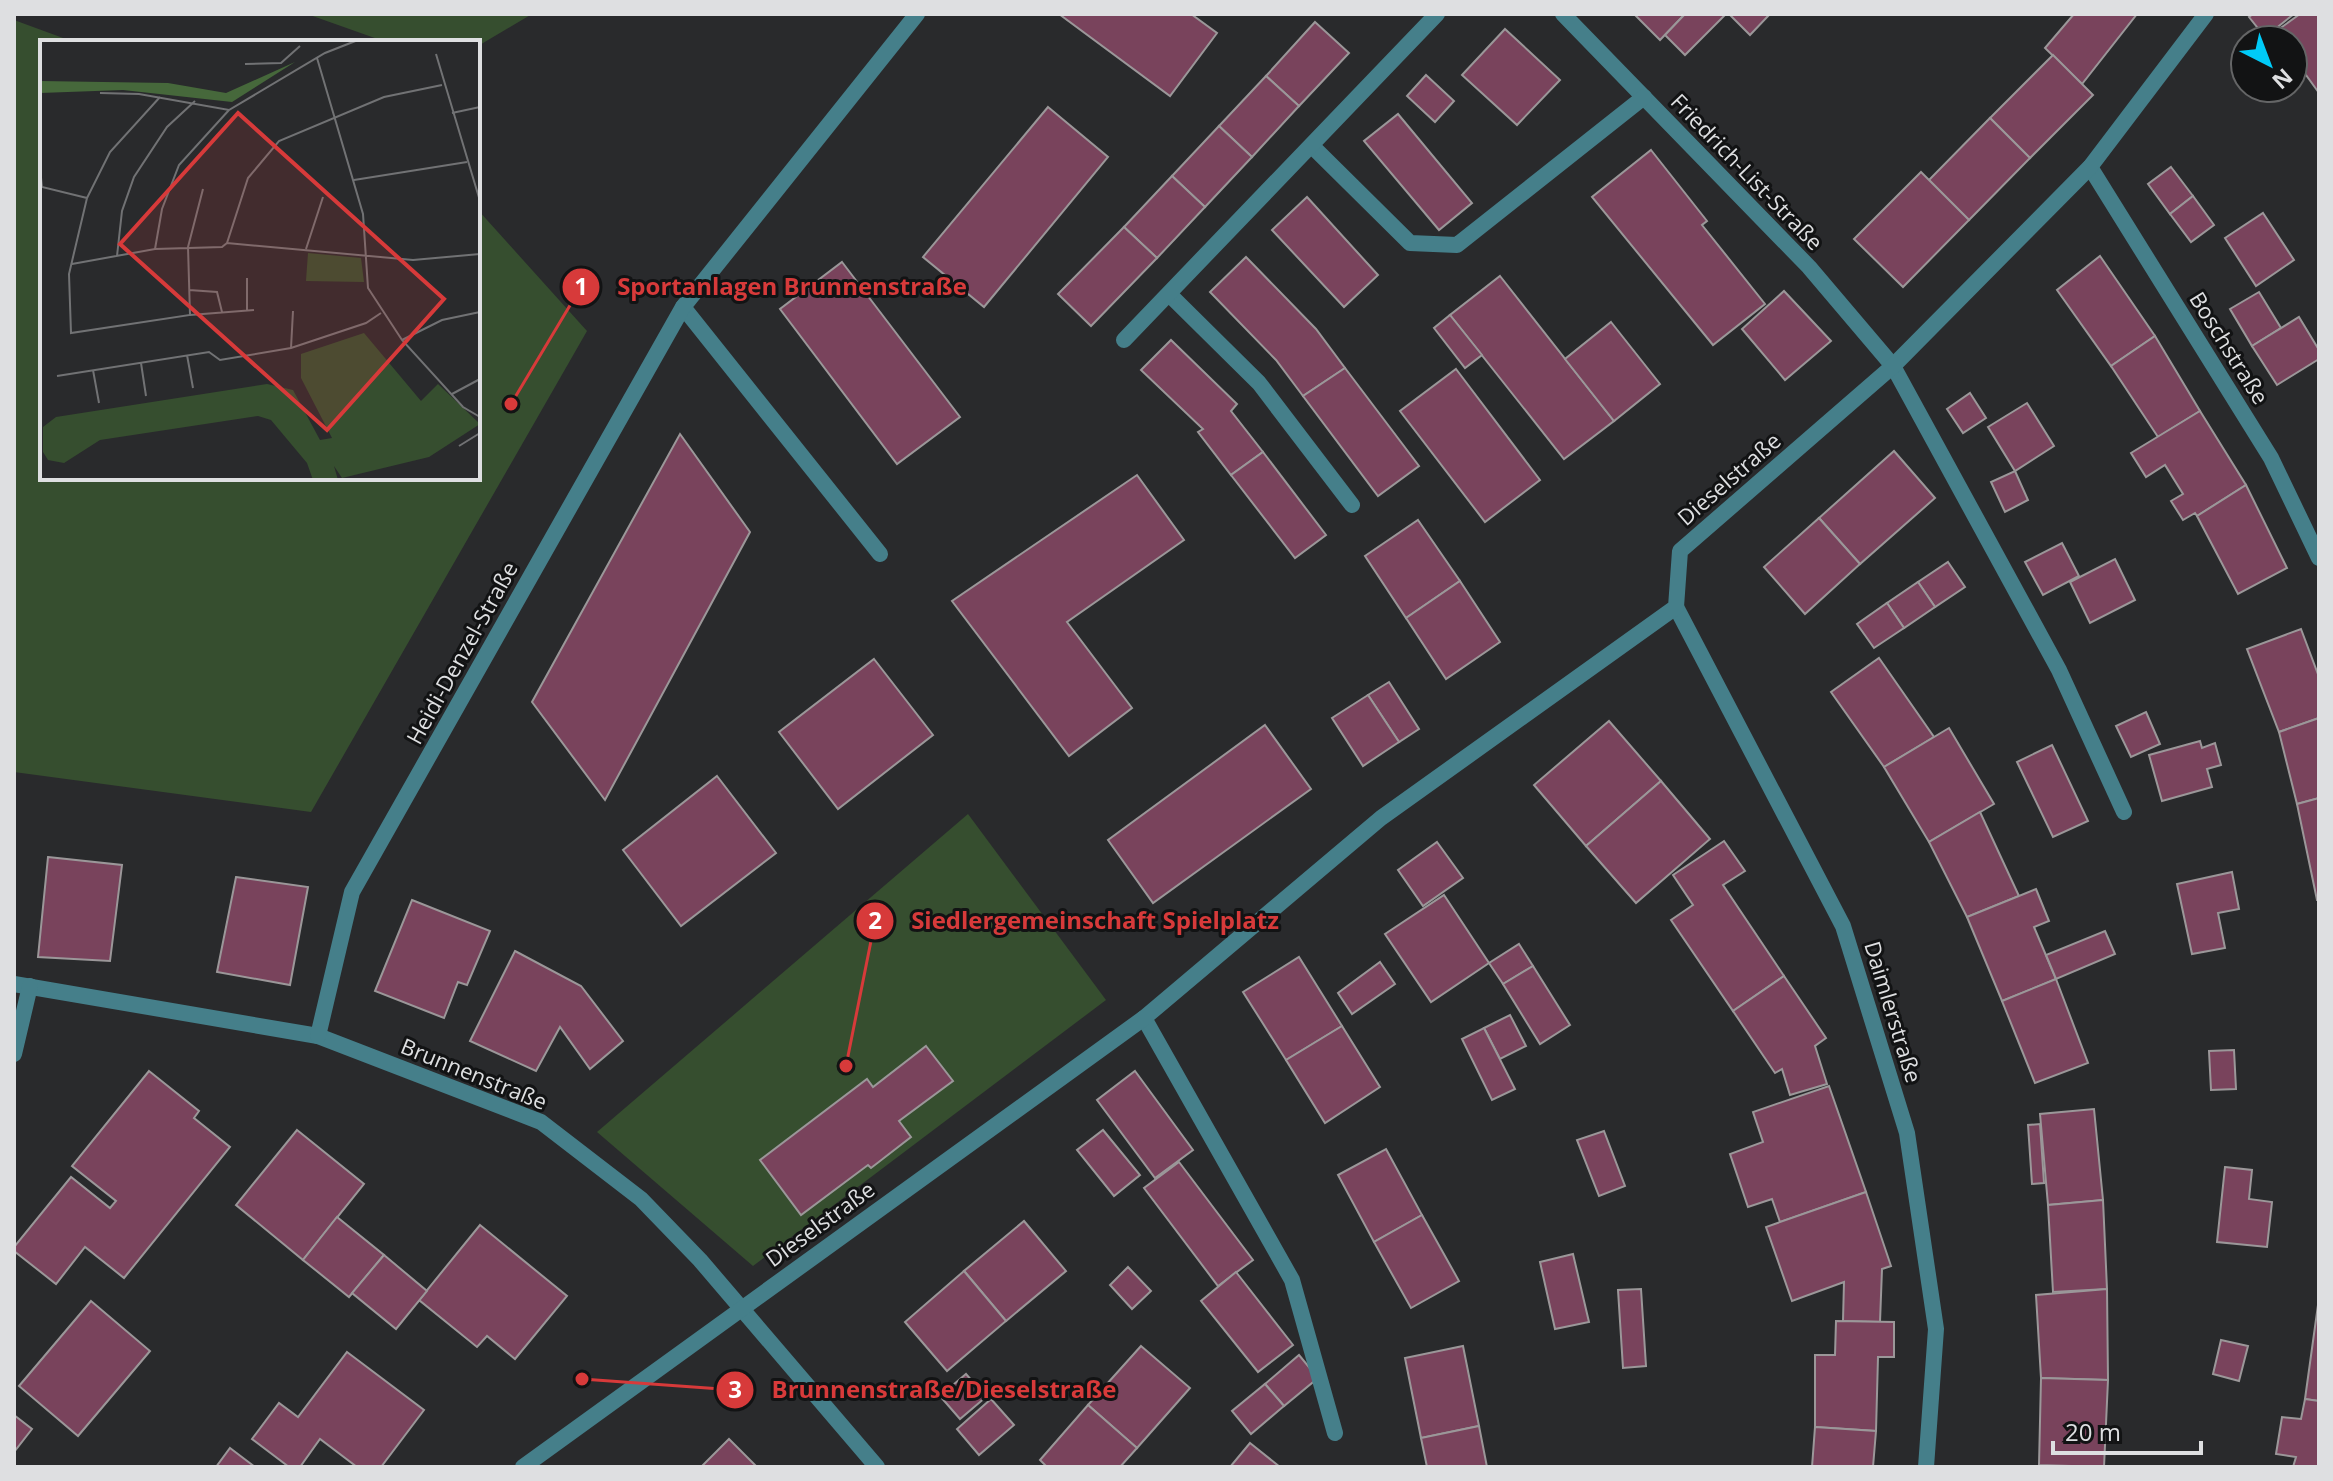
<svg xmlns="http://www.w3.org/2000/svg" width="2333" height="1481" font-family="'Open Sans',sans-serif">
<rect width="100%" height="100%" fill="#292a2c"/>
<!-- green -->
<g fill="#364e2f">
<path d="M307,14H532L478,46V42H386Z"/>
<path d="M14,20L74,42H42V478H478V210L587,331L311,812L14,772Z"/>
<path d="M968,814L1106,1000L753,1266L597,1132Z"/>
</g>
<!-- building -->
<g fill="#79435c" stroke="#9b9799" stroke-width="2">
<path d="M1059,14H1191L1217,33L1170,96Z"/>
<path d="M1634,14H1685L1660,40Z"/>
<path d="M1685,14L1725,15L1685,55L1665,35Z"/>
<path d="M1729,14H1770L1750,35Z"/>
<path d="M2074,14H2137L2082,84L2045,48Z"/>
<path d="M2253,14H2294L2265,37L2249,17Z"/>
<path d="M2300,14H2319V93L2293,57V40H2281L2275,32Z"/>
<path d="M1315,22L1349,53L1299,106L1266,76Z"/>
<path d="M1505,29L1560,80L1517,125L1462,75Z"/>
<path d="M2053,55L2093,95L2030,158L1990,118Z"/>
<path d="M1426,75L1454,101L1435,122L1407,96Z"/>
<path d="M1266,76L1299,106L1252,157L1219,126Z"/>
<path d="M1048,107L1108,157L984,307L923,257Z"/>
<path d="M1398,114L1472,203L1439,230L1364,141Z"/>
<path d="M1990,118L2030,158L1969,220L1929,180Z"/>
<path d="M1219,126L1252,157L1205,207L1172,176Z"/>
<path d="M1651,150L1707,221L1702,225L1765,304L1713,345L1592,197Z"/>
<path d="M2171,167L2193,196L2170,214L2148,184Z"/>
<path d="M1921,172L1969,220L1903,287L1854,239Z"/>
<path d="M1172,176L1205,207L1157,258L1124,227Z"/>
<path d="M2193,196L2214,225L2191,242L2170,214Z"/>
<path d="M1307,197L1378,275L1344,307L1272,230Z"/>
<path d="M2263,213L2294,260L2256,286L2225,238Z"/>
<path d="M1124,227L1157,258L1091,326L1058,294Z"/>
<path d="M2100,256L2155,336L2111,366L2057,290Z"/>
<path d="M1246,257L1316,329L1345,368L1303,396L1276,360L1210,292Z"/>
<path d="M842,262L960,417L897,464L780,309Z"/>
<path d="M1500,276L1614,421L1564,459L1450,315Z"/>
<path d="M1784,291L1831,341L1785,380L1742,329Z"/>
<path d="M2259,292L2281,328L2252,346L2230,309Z"/>
<path d="M1450,315L1482,355L1465,368L1434,328Z"/>
<path d="M2299,317L2319,350V359L2277,385L2252,346Z"/>
<path d="M1611,322L1660,384L1614,421L1565,359Z"/>
<path d="M2155,336L2200,411L2158,437L2111,366Z"/>
<path d="M1171,340L1237,404L1231,411L1263,452L1231,475L1198,432L1203,429L1141,370Z"/>
<path d="M1345,368L1419,466L1378,496L1303,396Z"/>
<path d="M1456,369L1540,480L1485,522L1400,411Z"/>
<path d="M1970,393L1986,418L1963,433L1947,409Z"/>
<path d="M2027,403L2054,446L2015,471L1988,427Z"/>
<path d="M2200,411L2246,485L2197,516L2195,513L2183,520L2171,501L2183,494L2165,465L2146,477L2131,453Z"/>
<path d="M680,434L750,532L605,800L532,702Z"/>
<path d="M1894,451L1935,498L1860,564L1819,518Z"/>
<path d="M1263,452L1326,535L1295,558L1231,475Z"/>
<path d="M2015,471L2028,500L2005,512L1991,482Z"/>
<path d="M1137,475L1184,540L1067,622L1132,708L1069,756L952,601Z"/>
<path d="M2246,485L2287,568L2238,594L2197,516Z"/>
<path d="M1819,518L1860,564L1805,614L1764,567Z"/>
<path d="M1418,520L1460,581L1406,618L1365,556Z"/>
<path d="M2062,543L2079,576L2043,595L2025,562Z"/>
<path d="M2115,559L2135,600L2090,623L2070,582Z"/>
<path d="M1948,562L1965,587L1935,607L1918,582Z"/>
<path d="M1460,581L1500,642L1446,679L1406,618Z"/>
<path d="M1918,582L1935,607L1904,628L1887,603Z"/>
<path d="M1887,603L1904,628L1874,648L1857,624Z"/>
<path d="M2301,629L2319,677V718L2279,732L2247,649Z"/>
<path d="M1879,658L1934,737L1884,767L1831,692Z"/>
<path d="M874,659L933,735L838,809L779,732Z"/>
<path d="M1389,682L1419,729L1399,742L1368,695Z"/>
<path d="M1368,695L1399,742L1363,766L1332,718Z"/>
<path d="M2146,712L2160,744L2131,757L2116,726Z"/>
<path d="M2319,718V798L2297,804L2279,732Z"/>
<path d="M1609,721L1661,781L1586,846L1534,785Z"/>
<path d="M1265,725L1311,789L1153,903L1108,840Z"/>
<path d="M1949,728L1994,804L1929,842L1884,767Z"/>
<path d="M2200,741L2202,748L2215,743L2221,765L2207,769L2212,787L2162,801L2149,755Z"/>
<path d="M2052,745L2088,821L2053,837L2017,762Z"/>
<path d="M717,776L776,853L681,926L623,850Z"/>
<path d="M1661,781L1710,839L1636,903L1586,846Z"/>
<path d="M2319,798V900H2317L2297,804Z"/>
<path d="M1980,812L2019,896L1967,917L1929,842Z"/>
<path d="M1724,841L1745,871L1723,885L1784,976L1733,1011L1671,920L1693,905L1673,875Z"/>
<path d="M1437,842L1463,878L1423,906L1398,870Z"/>
<path d="M48,857L122,865L110,961L38,957Z"/>
<path d="M2232,872L2239,909L2218,913L2225,948L2192,954L2177,884Z"/>
<path d="M236,877L308,887L290,985L217,972Z"/>
<path d="M2036,889L2049,921L2034,927L2056,979L2002,1001L1967,917Z"/>
<path d="M1444,895L1489,963L1431,1002L1385,934Z"/>
<path d="M412,900L490,931L467,985L458,982L444,1018L375,991Z"/>
<path d="M2105,931L2115,954L2056,979L2046,955Z"/>
<path d="M1519,944L1533,966L1503,984L1489,963Z"/>
<path d="M515,951L581,986L623,1041L590,1069L560,1027L536,1071L470,1041Z"/>
<path d="M1299,957L1342,1026L1286,1060L1243,992Z"/>
<path d="M1380,962L1395,984L1352,1014L1338,993Z"/>
<path d="M1533,966L1570,1025L1540,1044L1503,984Z"/>
<path d="M1784,976L1826,1038L1815,1046L1827,1084L1790,1095L1782,1069L1775,1073L1733,1011Z"/>
<path d="M2056,979L2088,1063L2035,1083L2002,1001Z"/>
<path d="M1510,1015L1526,1046L1500,1059L1484,1028Z"/>
<path d="M1342,1026L1380,1087L1325,1123L1286,1060Z"/>
<path d="M1484,1028L1515,1089L1492,1100L1462,1039Z"/>
<path d="M926,1046L953,1081L899,1121L911,1137L871,1168L868,1165L801,1215L760,1160L867,1079L873,1087Z"/>
<path d="M2234,1050L2236,1089L2211,1090L2209,1051Z"/>
<path d="M149,1071L199,1111L194,1118L230,1147L124,1278L85,1247L56,1284L14,1251V1247L71,1177L110,1208L116,1201L72,1166Z"/>
<path d="M1135,1071L1193,1150L1155,1178L1097,1100Z"/>
<path d="M1829,1086L1866,1192L1780,1222L1772,1199L1748,1207L1730,1154L1763,1142L1753,1112Z"/>
<path d="M2094,1109L2103,1200L2048,1205L2040,1114Z"/>
<path d="M2040,1124L2044,1183L2032,1184L2028,1125Z"/>
<path d="M297,1130L364,1184L303,1260L236,1205Z"/>
<path d="M1103,1130L1140,1175L1114,1196L1077,1150Z"/>
<path d="M1604,1131L1625,1186L1599,1196L1577,1140Z"/>
<path d="M1386,1149L1422,1215L1374,1242L1338,1175Z"/>
<path d="M1179,1162L1253,1260L1218,1286L1144,1188Z"/>
<path d="M2225,1167L2252,1170L2249,1199L2272,1202L2267,1247L2217,1242Z"/>
<path d="M1866,1192L1891,1266L1882,1269L1880,1322L1843,1321L1844,1282L1792,1301L1766,1227Z"/>
<path d="M2103,1200L2107,1289L2053,1292L2048,1205Z"/>
<path d="M1422,1215L1459,1281L1411,1308L1374,1242Z"/>
<path d="M337,1217L384,1255L349,1297L303,1260Z"/>
<path d="M1024,1221L1066,1271L1006,1321L964,1271Z"/>
<path d="M480,1225L567,1296L515,1359L487,1336L477,1347L419,1300Z"/>
<path d="M1573,1254L1589,1322L1555,1329L1540,1262Z"/>
<path d="M384,1255L427,1291L396,1329L352,1293Z"/>
<path d="M1128,1267L1151,1291L1132,1309L1110,1285Z"/>
<path d="M964,1271L1006,1321L947,1371L905,1322Z"/>
<path d="M1236,1272L1293,1345L1258,1372L1201,1301Z"/>
<path d="M1641,1289L1646,1366L1623,1368L1618,1290Z"/>
<path d="M2107,1289L2108,1380L2041,1378L2036,1295Z"/>
<path d="M91,1301L150,1351L78,1436L19,1386Z"/>
<path d="M2318,1305H2319V1401L2305,1399Z"/>
<path d="M1836,1321L1894,1322V1357H1878L1876,1431L1815,1427V1355H1835Z"/>
<path d="M2221,1340L2248,1346L2239,1381L2213,1374Z"/>
<path d="M1141,1346L1190,1388L1137,1448L1088,1405Z"/>
<path d="M1463,1346L1479,1426L1421,1438L1405,1358Z"/>
<path d="M347,1352L424,1410L381,1467H357L320,1439L300,1467H289L252,1439L279,1403L298,1417Z"/>
<path d="M1299,1355L1318,1378L1284,1406L1265,1384Z"/>
<path d="M966,1374L986,1397L960,1419L940,1396Z"/>
<path d="M2041,1378L2108,1380L2104,1467L2039,1465Z"/>
<path d="M1265,1384L1284,1406L1251,1434L1232,1411Z"/>
<path d="M991,1399L1014,1425L979,1455L957,1429Z"/>
<path d="M2305,1399L2319,1401V1467H2293L2296,1457L2276,1454L2282,1417L2301,1419Z"/>
<path d="M1088,1405L1137,1448L1120,1467H1047L1040,1460Z"/>
<path d="M14,1415L32,1429L14,1452Z"/>
<path d="M1479,1426L1487,1467H1427L1421,1438Z"/>
<path d="M1815,1427L1876,1431L1873,1467H1812Z"/>
<path d="M729,1439L757,1467H701Z"/>
<path d="M1250,1443L1280,1467H1230Z"/>
<path d="M230,1448L255,1467H216Z"/>
</g>
<g fill="none" stroke-linecap="round" stroke-linejoin="round">
<!-- service -->
<g stroke="#457f8a" stroke-width="16">
<path d="M1169,294L1259,383L1352,505"/>
<path d="M683,307L880,554"/>
<path d="M1893,366L2059,670L2124,812"/>
</g>
<!-- minor -->
<g stroke="#457f8a" stroke-width="16">
<path d="M1563,14L1809,267L1893,366"/>
<path d="M1312,146L1410,243L1457,245L1644,97"/>
<path d="M2090,167L2271,458L2319,558"/>
<path d="M1124,340L1437,14"/>
<path d="M1676,607L1843,926L1907,1133L1936,1329L1926,1467"/>
<path d="M14,984L318,1036L541,1122L641,1199L700,1260L877,1467"/>
<path d="M1144,1018L1292,1280L1335,1433"/>
<path d="M318,1036L352,892L683,307L917,14"/>
<path d="M14,1054L30,986"/>
<path d="M523,1467L1144,1018L1381,818L1676,607L1680,551L1893,366L2090,167L2206,14"/>
</g>
</g>
<g text-anchor="middle" stroke-width="6" stroke-linejoin="round" paint-order="stroke">
<!-- street labels -->
<g font-size="22" fill="#dedfe1" stroke="#121314">
<text transform="translate(1747 172) rotate(46)" y="8">Friedrich-List-Straße</text>
<text transform="translate(2229 348) rotate(58)" y="8">Boschstraße</text>
<text transform="translate(1729 479) rotate(-41)" y="8">Dieselstraße</text>
<text transform="translate(462 653) rotate(-61)" y="8">Heidi-Denzel-Straße</text>
<text transform="translate(1893 1012) rotate(73)" y="8">Daimlerstraße</text>
<text transform="translate(474 1074) rotate(22)" y="8">Brunnenstraße</text>
<text transform="translate(820 1224) rotate(-36)" y="8">Dieselstraße</text>
</g>
</g>
<!-- overview -->
<g transform="translate(40 40)">
<rect width="440" height="440" fill="#292a2c"/>
<path d="M268,213L321,218L324,242L266,241ZM324,293L381,361L398,344L440,384L389,417L302,438L294,426L298,440H273L267,423L231,380L218,376L60,400L24,423L8,420L3,412V387L16,377L227,344L253,350L280,400L292,398L261,338V314Z" fill="#364e2f"/>
<path d="M255,22L192,62L83,50L0,53V41L128,43L186,53Z" fill="#46683b"/>
<path fill="none" stroke="#717274" stroke-width="2" d="M396,14L440,161M277,18L323,174L328,248L362,300L423,367L440,377M205,24L241,23L260,6M60,53L99,54L189,70L285,13L318,0M120,57L70,112L47,158L29,234L31,293L150,275L148,207L163,149M412,73L440,67M0,128L2,147L47,158M314,140L427,122M187,203L208,138L239,101L344,57L402,45M115,209L122,169L139,125L189,70M266,209L283,157M77,216L82,171L94,137L127,87L155,61M32,224L115,209L182,207L187,203L373,220L440,214M149,250L177,252L182,272M207,271V238M150,275L214,270M362,300L402,280L440,272M251,308L253,271M147,315L153,348M101,323L106,356M53,330L59,363M17,336L169,312L180,320L251,308L326,283L341,273M412,354L440,339M419,406L440,393"/>
<path fill="#d73a3a" fill-opacity="0.15" stroke="#d73a3a" stroke-width="4" d="M198,73L404,259L287,390L80,204Z"/>
<rect width="440" height="440" fill="none" stroke="#dedfe1" stroke-width="4"/>
</g>
<!-- callouts -->
<path fill="none" stroke="#d73a3a" stroke-width="3" d="M511 404L581 287M846 1066L875 921M582 1379L735 1390"/>
<g fill="#d73a3a" stroke="#121314" stroke-width="3">
<circle cx="511" cy="404" r="8"/>
<circle cx="846" cy="1066" r="8"/>
<circle cx="582" cy="1379" r="8"/>
<circle cx="581" cy="287" r="20"/>
<circle cx="875" cy="921" r="20"/>
<circle cx="735" cy="1390" r="20"/>
</g>
<g font-size="24" text-anchor="middle" font-weight="bold" fill="#fff">
<text x="581" y="295">1</text>
<text x="875" y="929">2</text>
<text x="735" y="1398">3</text>
</g>
<g font-size="24" text-anchor="middle" font-weight="bold" fill="#d73a3a" stroke="#121314" stroke-width="6" stroke-linejoin="round" paint-order="stroke">
<text x="792" y="295">Sportanlagen Brunnenstraße</text>
<text x="1095" y="929">Siedlergemeinschaft Spielplatz</text>
<text x="944" y="1398">Brunnenstraße/Dieselstraße</text>
</g>
<!-- border -->
<rect width="2333" height="1481" fill="none" stroke="#dedfe1" stroke-width="32"/>
<!-- north arrow -->
<g transform="translate(2269 64) rotate(138)"><circle r="38" fill="#121314" stroke="#646566" stroke-width="2"/>
<path d="M0-6L14 30L0 20L-14 30Z" fill="#00cbf8"/>
<text y="-12" font-size="22" font-weight="bold" text-anchor="middle" fill="#dedfe1">N</text>
</g>
<!-- scale -->
<path d="M2053 1441v12h148v-12" fill="none" stroke="#dedfe1" stroke-width="4"/>
<text x="2065" y="1441" font-size="24" fill="#dedfe1" stroke="#121314" stroke-width="6" paint-order="stroke">20 m</text>
</svg>
